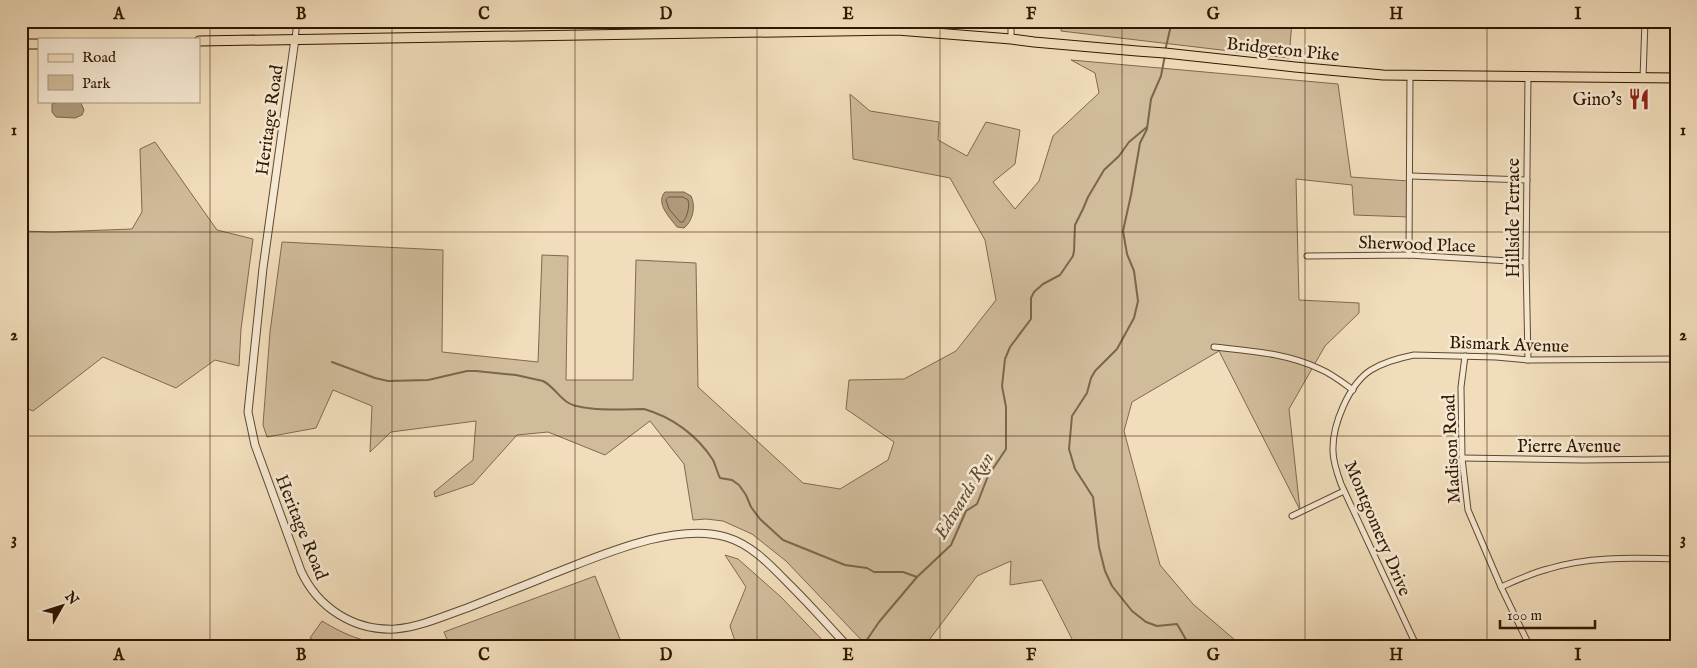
<svg xmlns="http://www.w3.org/2000/svg" width="1697" height="668" font-family="'IM FELL English',serif">
<rect width="100%" height="100%" fill="#f1ddbb"/>
<filter id="stains"><feTurbulence type="fractalNoise" baseFrequency=".004" numOctaves="4"/><feColorMatrix values="0 0 0 0 .2 0 0 0 0 .09 0 0 0 0 .02 0 0 0 .5 -.17"/></filter>
<radialGradient id="worn" r=".72"><stop offset=".6" stop-color="#630" stop-opacity="0"/><stop offset="1" stop-color="#630" stop-opacity=".3"/></radialGradient>
<!-- green -->
<g fill="#d0bb9b" stroke="#80694e">
<path d="M1062,21H1292L1289,58L1061,31Z"/>
<path d="M1071,60L1338,84L1351,177L1409,181V217L1354,215L1352,185L1296,179L1299,300L1359,303V313L1325,346L1289,409L1300,510L1219,351L1132,402L1124,431L1160,565L1193,604L1243,647H1076L1042,580L1010,585L1011,561L977,576L924,647H868L786,561L752,534L723,521L706,519L693,520L684,464L650,421L605,455L548,432L517,435L473,484L435,497L434,492L473,460L476,421L391,432L370,452L372,406L333,390L316,428L267,437L263,425L270,332L282,242L443,250L442,352L538,362L542,255L568,256L566,380H633L636,260L696,263L698,387L803,483L840,489L888,460L894,442L846,409L849,380L904,379L956,351L996,300L985,240L950,178L853,159L850,94L870,111L939,122L938,140L967,156L986,122L1020,130L1015,164L993,182L1015,209L1039,181L1053,136L1099,93L1095,73Z"/>
<path d="M155,142L217,230L253,239L241,329L239,366L215,360L176,388L103,357L33,411L21,406V231L53,232L132,229L142,212L140,149Z"/>
<path d="M725,555L738,559L781,597L829,647H737L730,626L746,587Z"/>
<path d="M595,576L623,647H450L444,632Z"/>
<path d="M322,621C345,635 370,646 398,643L399,647H326L310,638Z"/>
</g>
<!-- water -->
<g fill="#af9a7b" stroke="#7c664a">
<path d="M65,101H80L84,110L82,115L75,118L56,117L52,112V104Z"/>
<path d="M665,192H684L691,196C696,206 693,221 684,228L677,227C670,218 655,203 665,192Z"/>
</g>
<g fill="none" stroke-linecap="round" stroke-linejoin="round">
<!-- shore -->
<path stroke="#6f583e" stroke-width="1" d="M669,197H683L688,200C690,207 687,217 683,222H680L669,209L666,200Z"/>
<!-- stream -->
<g stroke="#7c664a" stroke-width="2">
<path d="M1165,51L1172,21"/>
<path d="M1165,55L1161,76L1151,99L1147,129L1140,143L1131,195L1123,231L1127,254L1134,271L1138,301L1134,318L1117,349L1095,371L1091,378L1087,393L1072,416L1069,449L1075,469L1093,497L1099,547L1105,571L1112,586L1132,611L1146,622L1157,626L1177,624L1188,643L1194,647"/>
<path d="M332,362L375,378L388,381L428,380L467,371H476L516,375L543,381C553,386 558,396 567,402C581,412 626,409 644,409C672,417 697,435 713,460C716,466 717,472 720,478L732,480L739,485L746,495L751,507L760,519L783,540L845,565L867,568L874,572H903L917,577"/>
<path d="M862,647L879,622L917,577L951,545L966,511L977,504L988,476L1006,449V407L1002,386L1005,359L1010,347L1031,319V298L1034,292L1043,284L1060,275L1073,256L1074,251L1075,225L1083,209L1088,197L1104,170L1119,156L1129,142L1147,127"/>
</g>
<!-- minor casing -->
<g stroke="#60482f" stroke-width="7">
<g id="minor">
<path d="M1011,21V39"/>
<path d="M295,39L297,21"/>
<path d="M1528,76L1526,262L1528,360"/>
<path d="M1643,78L1645,21"/>
<path d="M1411,176L1527,180"/>
<path d="M1409,255L1410,76"/>
<path d="M1307,256L1409,255L1526,262"/>
<path d="M1214,347C1250,351 1287,353 1320,369C1332,374 1342,382 1353,390"/>
<path d="M1465,356L1461,387L1462,458L1468,510L1501,587L1530,647"/>
<path d="M1462,458L1583,460L1676,459"/>
<path d="M1292,516L1344,491"/>
<path d="M1501,587C1517,580 1532,573 1548,569C1590,556 1633,558 1676,559"/>
<path d="M1417,647L1341,484C1337,473 1333,462 1333,451C1332,425 1349,384 1371,370C1384,362 1399,358 1414,355L1496,357L1528,360L1676,359"/>
</g>
</g>
<!-- tertiary casing -->
<g stroke="#60482f" stroke-width="9">
<path id="tertiary" d="M295,39L263,268L248,412L255,445L301,571C318,608 354,631 395,629C420,627 444,616 467,608C497,596 526,585 555,573C602,555 675,522 726,537C753,545 772,567 791,586C811,606 829,626 848,647"/>
</g>
<!-- primary casing -->
<g stroke="#2f1700" stroke-width="11">
<g id="primary">
<path d="M199,41L897,30L1011,39L1034,42L1137,51L1165,53L1295,67L1383,75L1676,78"/>
<path d="M21,44H39"/>
</g>
</g>
<!-- minor -->
<use href="#minor" stroke="#f6e9d3" stroke-width="5"/>
<!-- tertiary -->
<use href="#tertiary" stroke="#f6e9d3" stroke-width="7"/>
<!-- primary -->
<use href="#primary" stroke="#f1ddbb" stroke-width="9"/>
</g>
<!-- grid -->
<path fill="none" stroke="#2f1700" stroke-width="1" stroke-opacity="0.55" d="M210,21V647M392,21V647M575,21V647M757,21V647M940,21V647M1122,21V647M1305,21V647M1487,21V647M21,232H1676M21,436H1676"/>
<!-- icons -->
<defs>
<g id="restaurant-bare" transform="scale(1.725)"><path d="M-5-6h1v4h1v-4h1v4h1v-4h1v5L-1.5 .5V6h-2V.5L-5-1ZM5-6V6H3V1.5H1.5Q1.5-4 5-6Z" fill="#8f2418" stroke="#f6e9d3" stroke-width="2.5" paint-order="stroke"/></g>
</defs>
<g fill-rule="evenodd">
<use href="#restaurant-bare" x="1639" y="99"/>
</g>
<g text-anchor="middle" stroke-width="5" stroke-linejoin="round" paint-order="stroke">
<!-- street labels -->
<g font-size="18" fill="#2f1700" stroke="#f6e9d3">
<text transform="translate(1283 49) rotate(6)" y="6">Bridgeton Pike</text>
<text transform="translate(269 120) rotate(-82)" y="6">Heritage Road</text>
<text transform="translate(1513 218) rotate(-90)" y="6">Hillside Terrace</text>
<text transform="translate(1417 244) rotate(2)" y="6">Sherwood Place</text>
<text transform="translate(1509 344) rotate(2)" y="6">Bismark Avenue</text>
<text x="1569" y="452">Pierre Avenue</text>
<text transform="translate(1451 449) rotate(-93)" y="6">Madison Road</text>
<text transform="translate(302 527) rotate(68)" y="6">Heritage Road</text>
<text transform="translate(1378 528) rotate(67)" y="6">Montgomery Drive</text>
</g>
<!-- poi labels -->
<g font-size="18" fill="#2f1700" stroke="#f6e9d3" text-anchor="end">
<text x="1622" y="105">Gino's</text>
</g>
<!-- water labels -->
<g font-size="19" font-style="italic" fill="#624b31" stroke="#f6e9d3">
<text transform="translate(963 495) rotate(-59)" y="7">Edwards Run</text>
</g>
</g>
<!-- margin -->
<rect width="1697" height="668" fill="none" stroke="#f1ddbb" stroke-width="55"/>
<!-- legend -->
<rect x="38" y="38" width="162" height="65" fill="#f6e9d3" stroke="#a6957f"/>
<rect x="48" y="54" width="25" height="8" fill="#f1ddbb" stroke="#a6957f"/>
<text x="82" y="62" font-size="15" fill="#2f1700">Road</text>
<rect x="48" y="75" width="25" height="15" fill="#d0bb9b" stroke="#a6957f"/>
<text x="82" y="88" font-size="15" fill="#2f1700">Park</text>
<!-- north arrow -->
<g transform="translate(62 606) rotate(51)" stroke="#f6e9d3" stroke-width="4" paint-order="stroke">
<path d="M0-4L9 19L0 12L-9 19Z" fill="#2f1700"/>
<text y="-8" font-size="14" font-weight="bold" text-anchor="middle" fill="#2f1700">N</text>
</g>
<!-- scale -->
<path d="M1500 620v8h95v-8" fill="none" stroke="#2f1700" stroke-width="2.5"/>
<text x="1507" y="620" font-size="15" fill="#2f1700" stroke="#f6e9d3" stroke-width="4" paint-order="stroke">100 m</text>
<rect x="28" y="28" width="1642" height="612" fill="none" stroke="#2f1700" stroke-width="2"/>
<g font-size="16" text-anchor="middle" font-weight="bold" fill="#2f1700">
<text x="119" y="19">A</text>
<text x="301" y="19">B</text>
<text x="484" y="19">C</text>
<text x="666" y="19">D</text>
<text x="848" y="19">E</text>
<text x="1031" y="19">F</text>
<text x="1213" y="19">G</text>
<text x="1396" y="19">H</text>
<text x="1578" y="19">I</text>
<text x="14" y="135">1</text>
<text x="1683" y="135">1</text>
<text x="14" y="340">2</text>
<text x="1683" y="340">2</text>
<text x="14" y="544">3</text>
<text x="1683" y="544">3</text>
<text x="119" y="660">A</text>
<text x="301" y="660">B</text>
<text x="484" y="660">C</text>
<text x="666" y="660">D</text>
<text x="848" y="660">E</text>
<text x="1031" y="660">F</text>
<text x="1213" y="660">G</text>
<text x="1396" y="660">H</text>
<text x="1578" y="660">I</text>
</g>
<rect width="100%" height="100%" filter="url(#stains)"/>
<rect width="100%" height="100%" fill="url(#worn)"/>
</svg>
